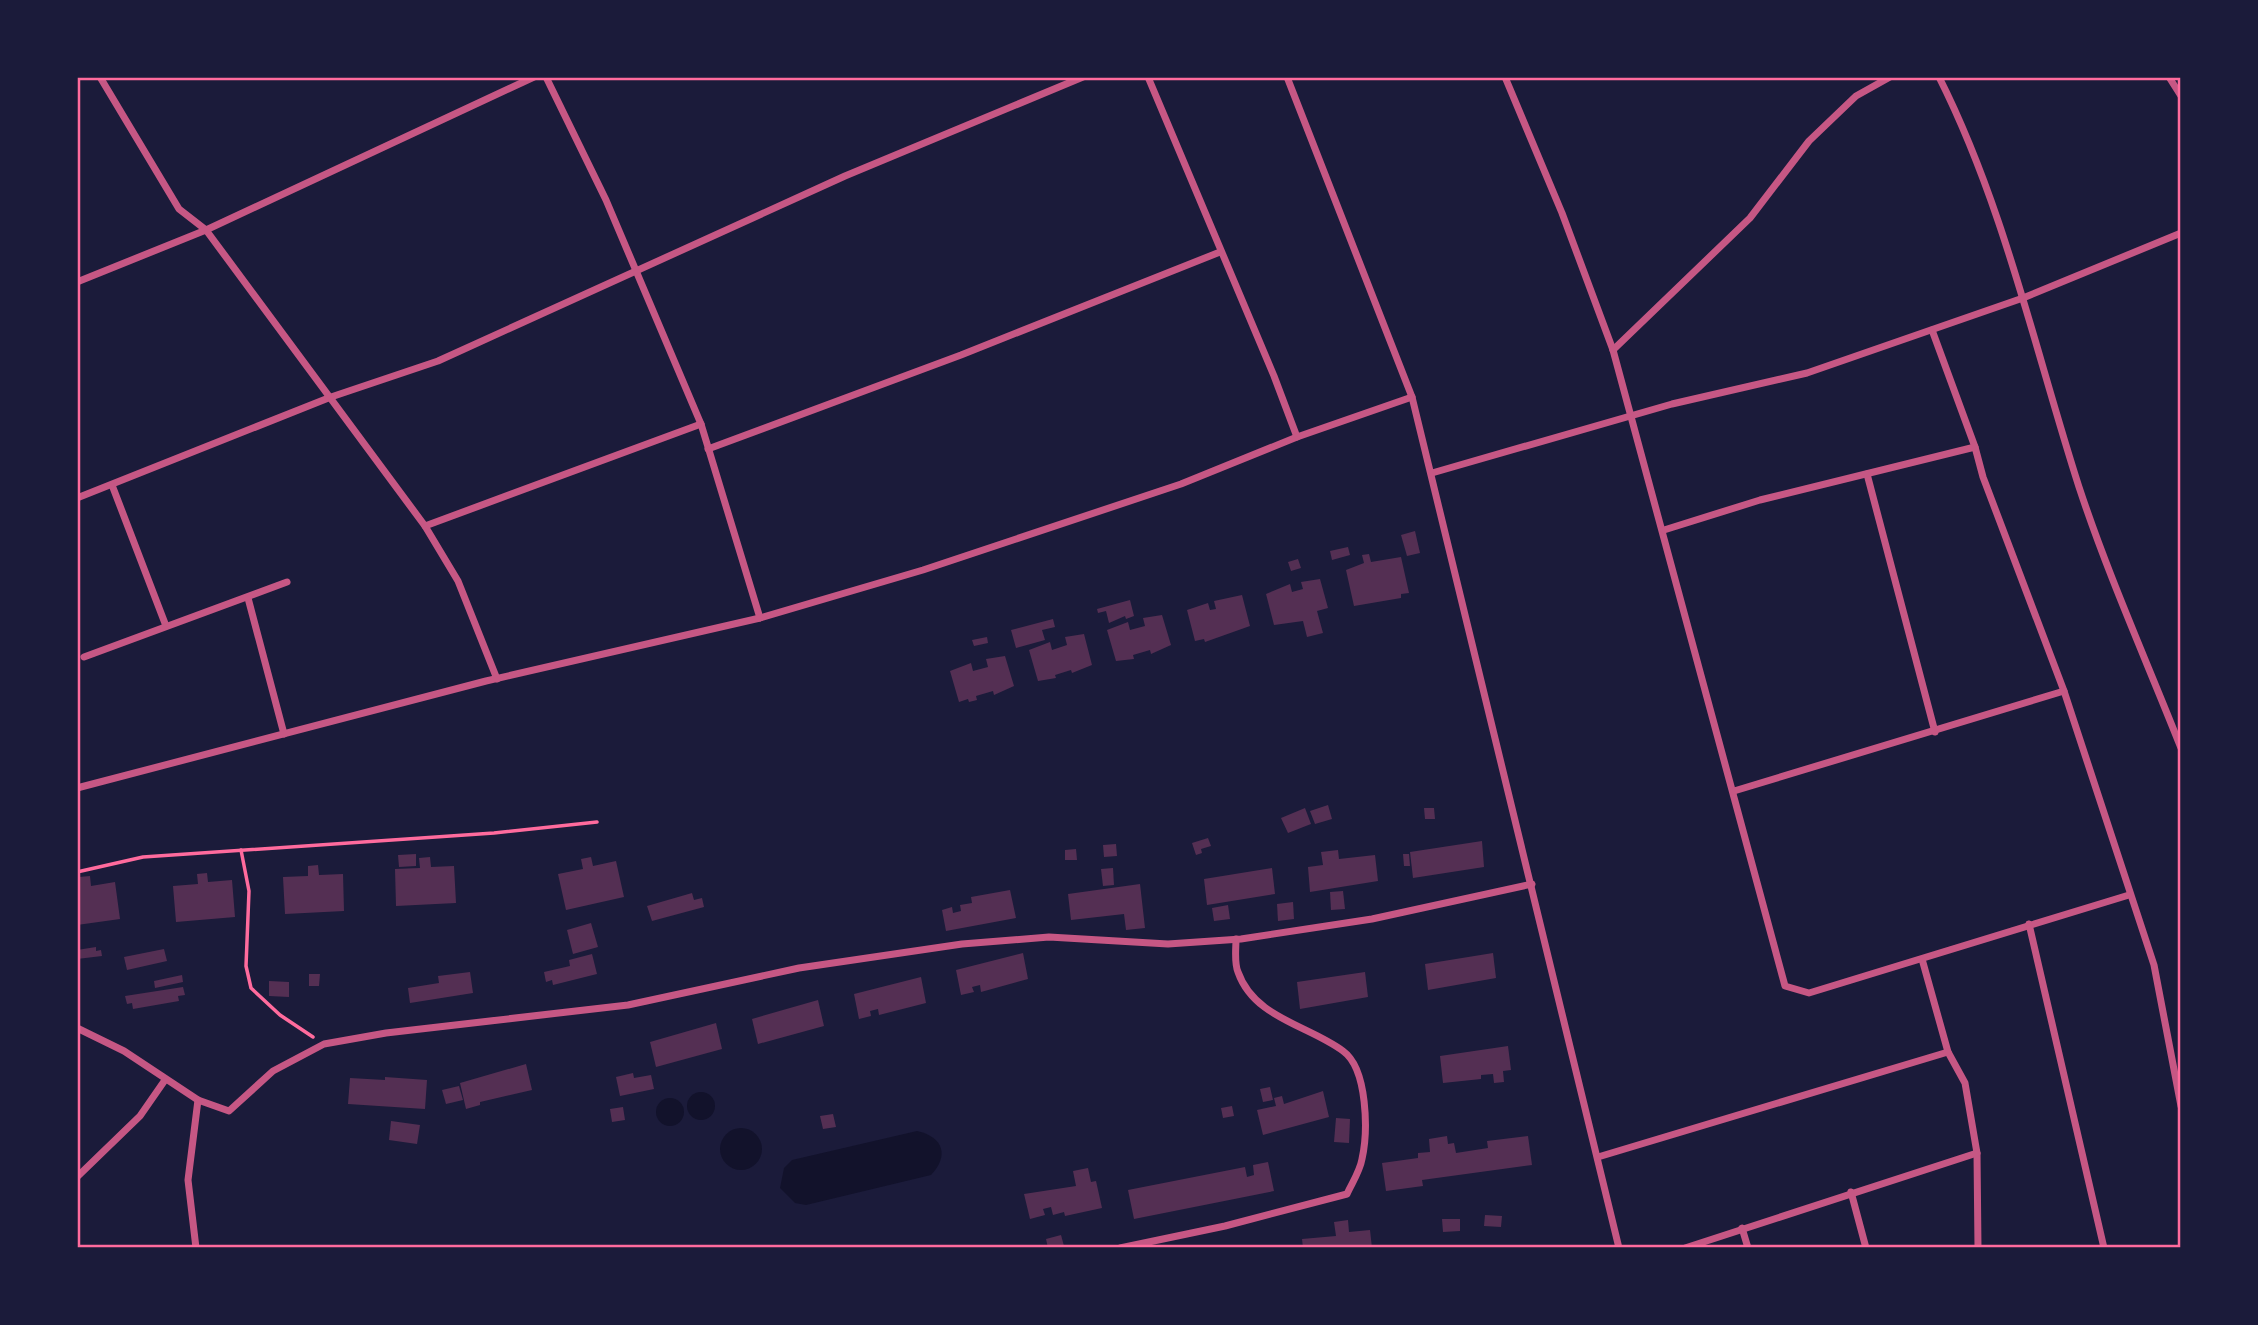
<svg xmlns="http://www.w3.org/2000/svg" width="2258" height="1325" font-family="'DM Sans',sans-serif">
<rect width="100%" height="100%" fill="#1b1b3a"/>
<!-- water -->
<g fill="#12122b">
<circle cx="701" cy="1106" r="14"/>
<circle cx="670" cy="1112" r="14"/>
<circle cx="741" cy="1149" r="21"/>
<path d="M917,1131C944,1137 949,1156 931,1175L806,1205L795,1203L780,1188L784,1168L792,1160Z"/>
</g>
<!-- building -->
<g fill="#542f53">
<path d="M1415,531L1420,553L1407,556L1401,535Z"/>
<path d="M1348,547L1350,555L1332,560L1330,551Z"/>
<path d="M1369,554L1371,562L1401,557L1409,593L1401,594V598L1354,606L1346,570L1364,563L1362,555Z"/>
<path d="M1298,559L1301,568L1291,571L1288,562Z"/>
<path d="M1320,579L1328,608L1317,611L1323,633L1307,637L1303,621L1274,625L1266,594L1290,584L1292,592L1303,589L1301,582Z"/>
<path d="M1242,595L1250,626L1205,642L1204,639L1195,641L1187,610L1208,603L1210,610L1216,609L1214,601Z"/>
<path d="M1130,600L1134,616L1126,619L1125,616L1109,623L1106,611L1098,613L1097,609Z"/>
<path d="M1162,615L1171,645L1151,654L1150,650L1133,655L1134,659L1116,661L1107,630L1128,622L1130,630L1145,626L1143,618Z"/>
<path d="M1053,619L1055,627L1042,630L1045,640L1016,648L1011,630Z"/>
<path d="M1084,634L1092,665L1072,673L1071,670L1055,675L1056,678L1038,681L1029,650L1050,642L1052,650L1067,645L1065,637Z"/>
<path d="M987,637L988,643L974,646L972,640Z"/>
<path d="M1005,656L1014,686L994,695L993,691L976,696L977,700L969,702L968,699L959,702L950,671L971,663L973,671L988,667L986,659Z"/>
<path d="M1328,805L1332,819L1315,824L1310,811Z"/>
<path d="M1305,808L1311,824L1288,833L1281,818Z"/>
<path d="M1424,808H1434L1435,819H1425Z"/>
<path d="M1208,838L1211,846L1201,849L1202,853L1196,855L1192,843Z"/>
<path d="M1482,841L1484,867L1413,878L1410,852Z"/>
<path d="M1116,844L1117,856L1104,857L1103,845Z"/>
<path d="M1076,849L1077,860H1065V850Z"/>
<path d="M1338,850L1339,859L1375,855L1378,881L1310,892L1308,867L1323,865L1321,852Z"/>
<path d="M416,854V866L399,867L398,855Z"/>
<path d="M1403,854H1409L1410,866H1404Z"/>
<path d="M430,857L431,867L454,866L456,903L396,906L395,869L420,868L419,858Z"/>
<path d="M591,857L593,866L616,861L624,897L566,910L558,874L583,869L581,859Z"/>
<path d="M318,865L319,875L343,874L344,911L285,914L283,877L308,876V866Z"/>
<path d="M1113,868L1114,885L1103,886L1101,869Z"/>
<path d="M1272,868L1275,894L1207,905L1204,879Z"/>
<path d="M207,873L208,882L232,880L235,917L176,922L173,886L198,884L197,874Z"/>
<path d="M90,876L91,886L115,882L120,919L77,925L79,877Z"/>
<path d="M1140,884L1145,928L1126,930L1124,914L1071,920L1068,894Z"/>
<path d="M1010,890L1016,918L946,931L942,910L952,907L953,913L961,911L960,905L972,903L971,897Z"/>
<path d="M1343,891L1345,909L1331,910L1330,892Z"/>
<path d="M692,893L694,900L702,898L704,907L652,921L647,906Z"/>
<path d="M1293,902L1294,919L1278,921L1277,904Z"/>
<path d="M1228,905L1230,919L1214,921L1212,908Z"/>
<path d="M591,923L598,947L573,954L567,930Z"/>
<path d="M96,947V951L101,950L102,956L77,959V950Z"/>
<path d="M164,949L167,961L127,970L124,957Z"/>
<path d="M1023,953L1028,979L981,992L980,985L972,987L974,992L961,995L956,970Z"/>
<path d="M1493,953L1496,978L1428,990L1425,964Z"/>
<path d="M592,954L597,974L553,985L552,980L546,982L544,972L570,966L569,960Z"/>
<path d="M470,972L473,993L410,1003L408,988L439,983L438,976Z"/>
<path d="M1365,972L1368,997L1300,1009L1297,982Z"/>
<path d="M309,974H320L319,986H309Z"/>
<path d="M182,975L183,982L155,988L154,981Z"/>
<path d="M921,977L926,1003L879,1015L878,1009L870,1011L871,1016L859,1019L854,994Z"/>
<path d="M269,981L289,982V997L269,996Z"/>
<path d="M183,987L185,995L178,996L179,1001L133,1009L132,1003L127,1004L125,996Z"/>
<path d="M818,1000L824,1026L758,1044L752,1019Z"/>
<path d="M716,1023L722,1049L656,1067L650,1042Z"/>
<path d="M1508,1046L1511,1070L1503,1071L1504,1082L1494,1083L1493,1074L1481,1075V1079L1443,1083L1440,1056Z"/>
<path d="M526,1064L532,1090L480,1102V1105L466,1109L460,1083Z"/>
<path d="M633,1073L634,1078L651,1075L654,1089L620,1096L616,1077Z"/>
<path d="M385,1077L427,1080L425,1109L348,1104L350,1078L385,1080Z"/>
<path d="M459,1086L463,1100L446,1104L442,1090Z"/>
<path d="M1270,1087L1273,1100L1263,1102L1260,1089Z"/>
<path d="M1323,1091L1329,1117L1263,1135L1257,1110L1276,1106L1274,1098L1282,1096L1284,1104Z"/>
<path d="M1232,1106L1234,1116L1223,1118L1221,1108Z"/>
<path d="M623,1107L625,1120L612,1122L610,1109Z"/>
<path d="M833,1114L836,1127L823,1129L820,1116Z"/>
<path d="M1336,1118L1350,1119L1349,1143L1334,1142Z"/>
<path d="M391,1121L420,1125L417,1144L389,1140Z"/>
<path d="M1447,1136L1448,1144L1454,1143L1456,1153L1488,1148L1487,1141L1528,1136L1532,1165L1422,1180L1423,1186L1386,1191L1382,1163L1418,1158V1153L1430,1152L1429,1139Z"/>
<path d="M1268,1162L1274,1191L1134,1219L1128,1190L1245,1167L1247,1177L1254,1175L1253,1165Z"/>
<path d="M1088,1168L1091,1182L1096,1181L1102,1208L1065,1216L1064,1212L1053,1215L1051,1207L1043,1209L1045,1215L1030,1219L1024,1194L1076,1186L1073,1171Z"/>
<path d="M1485,1215L1502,1216L1501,1227L1484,1226Z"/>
<path d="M1442,1219H1460V1231L1443,1232Z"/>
<path d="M1348,1220L1349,1232L1370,1230L1372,1248H1303L1302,1239L1336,1236L1334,1222Z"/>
<path d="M1061,1235L1064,1246L1048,1248L1046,1239Z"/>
</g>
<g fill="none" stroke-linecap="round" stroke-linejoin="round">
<!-- path -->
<g stroke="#ff6b9d" stroke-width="3.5">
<path d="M241,850L249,891L246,966L251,988L280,1015L313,1037"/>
<path d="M77,872L143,857L494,833L597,822"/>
</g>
<!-- minor -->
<g stroke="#c65784" stroke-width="7">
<path d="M100,77L179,209L206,230L425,526L458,581L497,679"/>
<path d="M546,77L606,200L701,424L760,618"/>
<path d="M1148,77L1274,376L1297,437"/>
<path d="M1287,77L1412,397L1619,1248"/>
<path d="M1505,77L1562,213L1613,350L1785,986L1809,993L2129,895"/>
<path d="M1939,77C2004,206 2035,350 2079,487C2108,575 2147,662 2181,748"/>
<path d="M2169,77L2181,96"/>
<path d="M77,282L206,230L534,77"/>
<path d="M1932,330L1975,447L1983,477L2064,691L2154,965L2181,1106"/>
<path d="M1613,350L1750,218L1809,141L1856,96L1890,77"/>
<path d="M708,449L961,355L1220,252"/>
<path d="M1432,473L1672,404L1807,373L2023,298L2181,233"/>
<path d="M1867,474L1935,732"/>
<path d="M112,485L166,626"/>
<path d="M77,498L331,397L438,361L845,176L1083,77"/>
<path d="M425,526L701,424"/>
<path d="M1664,530L1760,500L1975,447"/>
<path d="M248,598L284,734"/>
<path d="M84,657L287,582"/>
<path d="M77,788L486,681L760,618L923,570L1181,484L1297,437L1412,397"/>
<path d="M1734,791L2064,691"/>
<path d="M2029,924L2104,1248"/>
<path d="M1922,959L1948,1052L1965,1083L1977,1153L1978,1248"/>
<path d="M77,1028L124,1051L198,1100L229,1111L273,1071L324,1044L386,1033L628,1005L799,968L962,944L1049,937L1168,944L1241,939L1372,919L1532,884"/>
<path d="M1598,1157L1948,1052"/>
<path d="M77,1177L140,1116L165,1080"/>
<path d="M1851,1192L1866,1248"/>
<path d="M1742,1228L1748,1248"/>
<path d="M196,1248L188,1180L198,1100"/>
<path d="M1120,1248L1225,1226L1347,1194C1352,1183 1360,1171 1362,1159C1368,1132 1368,1069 1343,1051C1308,1025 1254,1018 1238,972C1234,963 1236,949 1236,939"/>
<path d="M1685,1248L1977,1153"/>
</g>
</g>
<!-- border -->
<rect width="2258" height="1325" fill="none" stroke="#1b1b3a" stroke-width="158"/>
<rect x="79" y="79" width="2100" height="1167" fill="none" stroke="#ff6b9d" stroke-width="2.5"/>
</svg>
